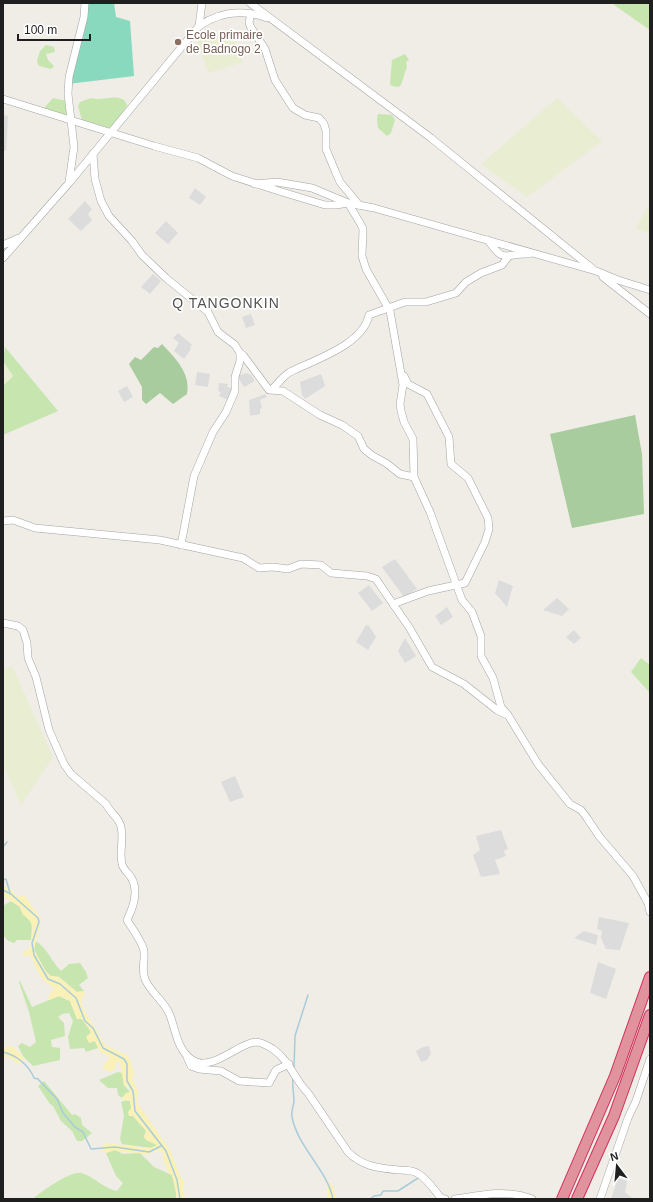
<svg xmlns="http://www.w3.org/2000/svg" width="653" height="1202" font-family="Helvetica,sans-serif">
<rect width="100%" height="100%" fill="#efede6"/>
<!-- residential -->
<g fill="#dddcdc">
<path d="M3,115L8,116L6,151H3Z"/>
<path d="M195,188L206,197L200,205L189,198Z"/>
<path d="M85,201L92,209L88,214L92,220L81,231L68,219Z"/>
<path d="M166,221L178,233L168,244L155,233Z"/>
<path d="M153,274L161,281L150,294L141,287Z"/>
<path d="M251,314L255,325L246,328L242,317Z"/>
<path d="M178,333L192,345L190,348L191,349L184,359L174,351L179,343L173,338Z"/>
<path d="M197,372L210,374L208,387L195,385Z"/>
<path d="M247,373L251,375L255,381L244,387L237,376Z"/>
<path d="M321,374L325,386L305,399L302,395L300,382Z"/>
<path d="M219,383L228,384L227,387L233,388L228,400L219,396L221,392L218,391Z"/>
<path d="M127,386L133,397L124,402L118,391Z"/>
<path d="M265,394L267,397L260,400L262,408L260,409V414L250,416L249,400Z"/>
<path d="M395,559L417,589L404,597L382,567Z"/>
<path d="M499,580L513,586L507,607L495,593Z"/>
<path d="M369,585L383,603L372,611L358,593Z"/>
<path d="M557,598L569,609L562,616L543,610Z"/>
<path d="M447,607L453,617L441,625L435,616Z"/>
<path d="M366,625L369,626L376,637L368,650L356,642Z"/>
<path d="M574,630L581,638L574,644L566,637Z"/>
<path d="M405,638L416,656L405,663L398,651Z"/>
<path d="M235,776L244,797L230,802L221,782Z"/>
<path d="M501,830L508,849L504,851L506,856L495,860L500,874L481,877L473,855L480,850L476,836Z"/>
<path d="M599,917L629,923L620,950L606,949L601,938L602,931L597,929Z"/>
<path d="M584,931L598,935L596,945L574,938Z"/>
<path d="M598,962L616,969L606,999L590,993Z"/>
<path d="M429,1046L431,1054L427,1060L421,1062L416,1051L423,1047Z"/>
<path d="M618,1178L627,1181L625,1192L633,1199H611Z"/>
</g>
<!-- farmland -->
<g fill="#e9edd2">
<path d="M231,28L243,62L208,73L197,40Z"/>
<path d="M557,98L602,141L527,197L481,164Z"/>
<path d="M650,202V234L636,228Z"/>
<path d="M3,361L13,376L3,386Z"/>
<path d="M12,666L53,757L21,805L3,765V669Z"/>
</g>
<!-- grass -->
<g fill="#c7e6af">
<path d="M615,3H650V30L614,5Z"/>
<path d="M46,45L54,47L55,52L46,54L48,60L54,66L51,69L39,66L37,61L40,51Z"/>
<path d="M405,54L409,60L406,62L407,68C403,74 404,82 399,87L392,86L390,84L392,60Z"/>
<path d="M53,98L66,101L69,116L45,109L44,108Z"/>
<path d="M91,98C102,102 116,93 125,101L127,105C123,114 118,122 110,128L82,120L78,106L80,102Z"/>
<path d="M378,114L392,115L395,120L391,133L387,136L378,128L377,119Z"/>
<path d="M5,347L58,411L3,435V386L13,376L3,361Z"/>
<path d="M641,658L650,665V693L631,672Z"/>
<path d="M11,901L20,907L21,911L32,923L31,940H17L14,943L8,941L3,935V906Z"/>
<path d="M35,941C47,947 51,961 61,971L69,964L80,963L86,972L88,978L79,985L84,991L77,992L59,977L51,976L46,972L34,950Z"/>
<path d="M20,981L32,1007L59,996L70,1001L77,1019H82L91,1032L98,1048L86,1052L84,1048L70,1049L68,1037L73,1021L69,1013L62,1014L58,1017L64,1023L65,1036L51,1040L52,1047L60,1048V1060L33,1066L23,1056L18,1046L22,1043L30,1047L36,1042L29,1012L19,982Z"/>
<path d="M118,1072L122,1073L124,1085L130,1092L126,1093L122,1098L118,1095L117,1088H108L99,1080Z"/>
<path d="M44,1081L72,1115L75,1114L81,1118L82,1125L92,1133L82,1141H77L72,1131L61,1121L53,1106L50,1104L38,1086Z"/>
<path d="M126,1100L130,1101L133,1116L146,1131L144,1137L158,1145L151,1148L122,1144L120,1139L124,1115L121,1102Z"/>
<path d="M115,1150L123,1154L140,1153L154,1167L172,1175L176,1192V1199H33C40,1192 72,1170 81,1173C94,1176 102,1188 117,1191L123,1183L116,1176L106,1153Z"/>
</g>
<!-- forest -->
<g fill="#a8cc9d">
<path d="M162,344C175,358 191,373 187,394L173,404L160,393L146,404L142,400V387L129,364L135,357L141,360L154,347L158,348Z"/>
<path d="M635,415L642,454L644,514L572,528L550,434Z"/>
</g>
<!-- sand -->
<g fill="#faf1b9">
<path d="M3,886L12,890L17,897L24,895L41,919L34,950L46,972L51,976L59,977L77,992L84,991L85,994L81,1000L82,1006L105,1045L126,1055L130,1059L134,1073L132,1078L138,1091L137,1103L170,1150L181,1178L183,1179L185,1199H176V1192L172,1175L169,1174L163,1159V1153L158,1150L147,1155C136,1151 127,1155 115,1150L106,1153L102,1150V1145L106,1143L151,1148L157,1145L146,1140L144,1137L146,1131L133,1116H129L128,1112L131,1108L130,1101L123,1100L122,1098L126,1093L130,1092V1089L124,1085L120,1063L116,1061L115,1069L111,1072L102,1068L110,1057L100,1052L95,1041L89,1043L86,1037L91,1032L82,1019H77L70,1001L59,996L49,1000L48,996L55,988C42,983 35,969 31,955L24,956L23,953L29,949C32,936 37,923 23,915L20,907L3,896Z"/>
<path d="M9,1046L14,1047L25,1059L18,1064L9,1057H3V1048Z"/>
<path d="M327,1181L333,1186L336,1199H328Z"/>
</g>
<!-- pitch -->
<path fill="#89d9bf" d="M89,3H114L116,17L130,21L134,76L68,84L85,5Z"/>
<g fill="none" stroke-linecap="round" stroke-linejoin="round">
<!-- stream -->
<g stroke="#a9ccda" stroke-width="1.5">
<path d="M3,847L7,842"/>
<path d="M3,880L6,879L10,893"/>
<path d="M3,890L11,894L38,918L39,922L32,943L34,955L48,979L60,984L76,998L85,1021L93,1028L103,1048L124,1059L127,1064V1081L133,1091L135,1111L166,1151L177,1180L180,1199"/>
<path d="M3,1052C16,1055 29,1065 34,1078L38,1079L57,1099L63,1113L75,1127L83,1132L91,1149L115,1147L149,1152L161,1146"/>
<path d="M294,1068L295,1036L308,995"/>
<path d="M293,1077C292,1086 294,1094 294,1102C293,1107 291,1112 292,1117C298,1148 327,1169 333,1199"/>
<path d="M63,1199H75"/>
<path d="M370,1199L374,1196L381,1195L383,1191H398L418,1178"/>
</g>
<!-- minor casing -->
<g stroke="#a3a3a3" stroke-width="8">
<g id="minor">
<path d="M202,3L199,26C220,12 243,9 267,18"/>
<path d="M250,3L431,138L593,269"/>
<path d="M251,14L249,22L250,26L265,49L275,80L293,108L305,115L319,118L324,124L326,131V149L336,173L340,182L359,205"/>
<path d="M3,99L154,146L198,158L232,176L282,192L325,205H336L348,203L374,208L596,271L618,280L650,290"/>
<path d="M93,154L95,179L101,201L109,216L132,241L142,255L166,278L208,312L218,332L235,345L240,353V361L235,377V391L226,412L213,432L194,476L181,545"/>
<path d="M69,182L74,147L68,94L69,77L84,17L85,3"/>
<path d="M255,184L277,182L312,188L348,203L360,223L363,229L362,256L366,269L390,311L403,385L400,404L401,411L404,422L413,439L414,477L430,512L462,600L472,612L481,636V656L493,678L501,707L508,715L538,764L570,804L581,810L587,818L599,836L633,876L648,903L650,912"/>
<path d="M488,240C505,265 504,253 529,254"/>
<path d="M3,245L19,238"/>
<path d="M3,258L69,183L199,26"/>
<path d="M603,277L650,314"/>
<path d="M240,353L243,355L269,390L283,391L320,415L342,425L358,436L364,449L373,456L386,463L400,474L414,477"/>
<path d="M272,389C278,384 283,376 290,372C314,360 363,345 369,315L405,302H426L456,293L466,282L481,273L502,265L508,257"/>
<path d="M3,521L13,520L35,528L160,540L243,558L259,568L273,567L288,569L301,564L321,565L331,573L367,576L376,579L393,604L428,591L465,583L485,542L489,529L488,518L468,478L451,464L449,437L427,394L408,384L404,376"/>
<path d="M393,604L409,627L432,667L464,684L497,710L505,714"/>
<path d="M3,623L18,626L23,630L27,643L28,658L36,677L49,730L64,764L71,774L106,804C110,813 119,817 121,827C124,839 119,852 122,864C123,870 130,874 132,879C139,892 133,908 127,920C131,927 144,944 144,952C145,962 141,969 145,979C150,992 163,1000 169,1013C176,1029 176,1048 191,1059C211,1074 237,1043 256,1042C262,1042 268,1046 273,1049C289,1060 295,1080 308,1093L348,1152C363,1167 379,1168 399,1170C406,1170 412,1170 417,1173C427,1178 434,1190 441,1198L445,1199"/>
<path d="M187,1057L191,1066L199,1069L221,1071L239,1081L269,1083L276,1070L289,1064"/>
<path d="M455,1199C481,1195 507,1189 532,1199"/>
<path d="M600,1199L628,1118L636,1101L650,1059"/>
</g>
</g>
<!-- highway casing -->
<g stroke="#d0305e" stroke-width="12">
<g id="highway">
<path d="M562,1199L615,1076L650,977"/>
<path d="M577,1199L614,1116L650,1015"/>
</g>
</g>
<!-- minor -->
<use href="#minor" stroke="#fff" stroke-width="7"/>
<!-- highway -->
<use href="#highway" stroke="#e1939d" stroke-width="10"/>
</g>
<!-- markers -->
<circle fill="#8d6e63" stroke="#fff" stroke-width="1.5" cx="178" cy="42" r="4"/>
<g text-anchor="middle" stroke-width="3.5" stroke-linejoin="round" paint-order="stroke">
<!-- education labels -->
<g font-size="12" fill="#785e54" stroke="#fff" text-anchor="start">
<text x="186" y="39">Ecole primaire<tspan x="186" dy="14">de Badnogo 2</tspan></text>
</g>
<!-- quarter labels -->
<g font-size="14" letter-spacing="1" fill="#525252" stroke="#fff">
<text x="226" y="308">Q TANGONKIN</text>
</g>
</g>
<!-- border -->
<rect width="653" height="1202" fill="none" stroke="#1f1f1f" stroke-width="8"/>
<!-- north arrow -->
<g transform="translate(617 1166) rotate(344)" stroke="#ffffff" stroke-width="3" paint-order="stroke">
<path d="M0-3L7 15L0 10L-7 15Z" fill="#1f1f1f"/>
<text y="-6" font-size="11" font-weight="bold" text-anchor="middle" fill="#1f1f1f">N</text>
</g>
<!-- scale -->
<path d="M18 34v6h72v-6" fill="none" stroke="#1f1f1f" stroke-width="2"/>
<text x="24" y="34" font-size="12" fill="#1f1f1f" stroke="#ffffff" stroke-width="3" paint-order="stroke">100 m</text>
</svg>
